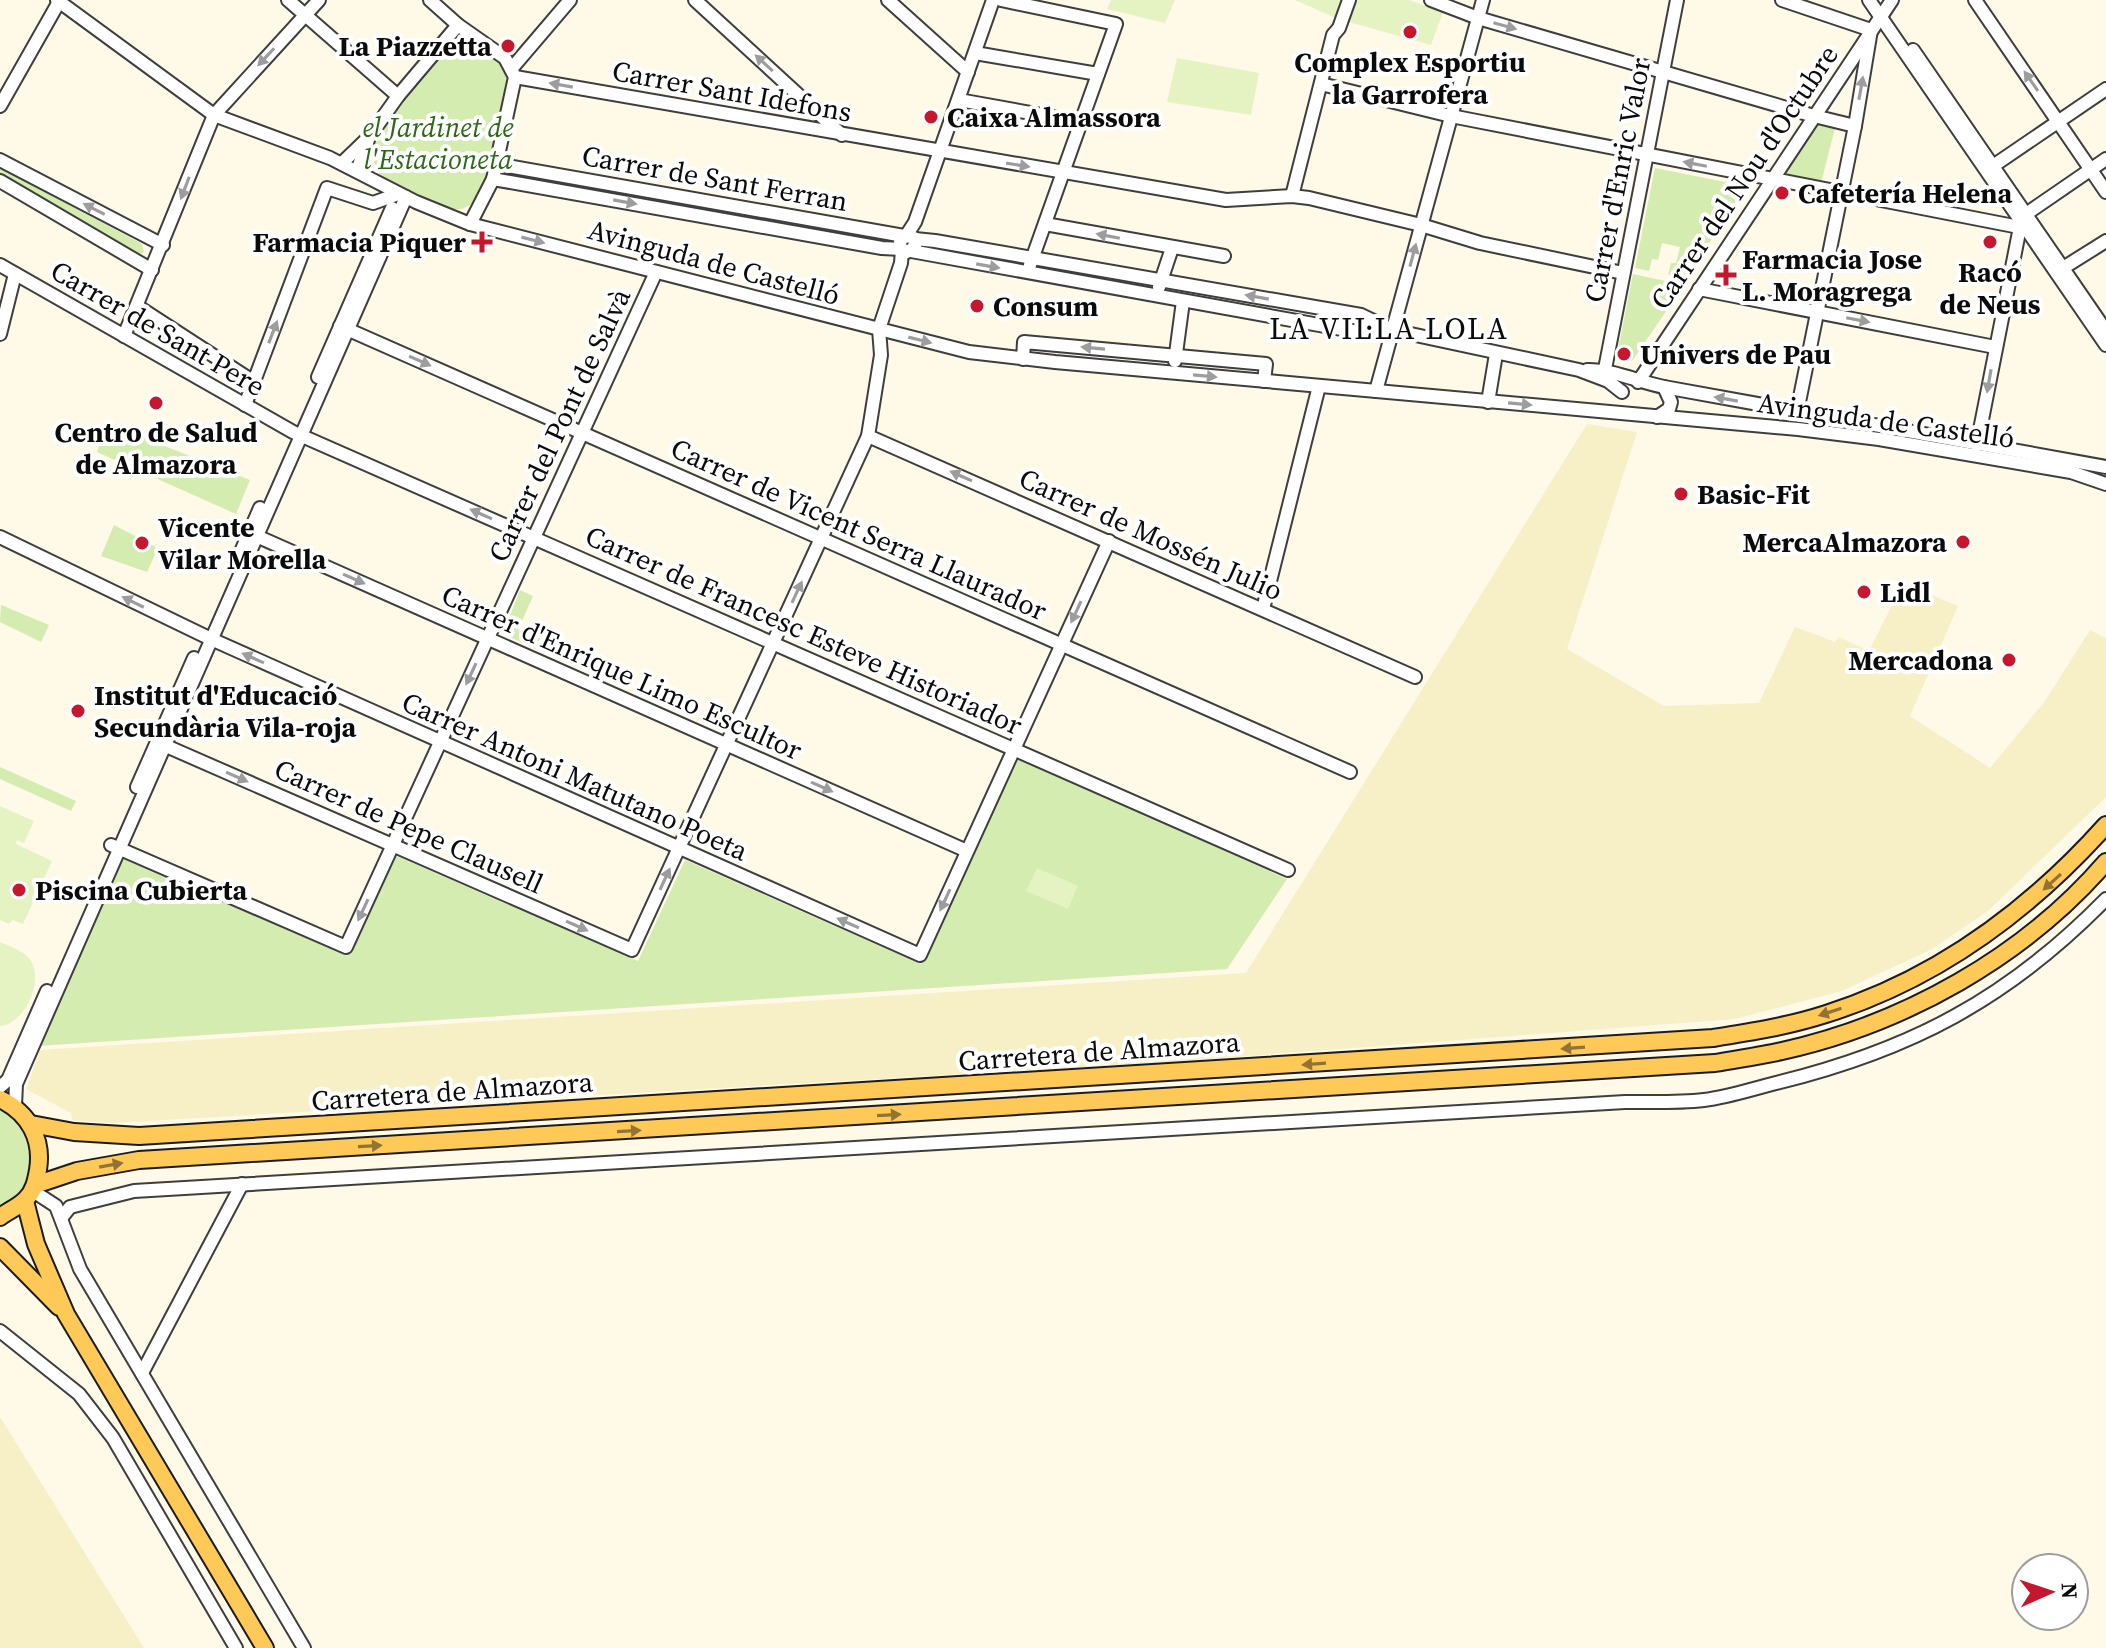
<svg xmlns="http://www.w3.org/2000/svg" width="2106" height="1648" font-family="'Source Serif 4',serif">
<rect width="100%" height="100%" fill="#fff9e8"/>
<!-- farmland -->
<g fill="#f7efc6">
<path d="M1587,424L1637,432L1567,649L1664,706L1759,703L1795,627L1835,642L1839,637L1869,651L1903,583L1958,606L1910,716L1990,768L2045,701L2090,630L2106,638V797L1988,911L1932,949L1842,991L1735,1019L1156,1063L110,1123L72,1120L71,1113L26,1089L40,1050L1246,973Z"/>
<path d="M0,1417L144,1648H0Z"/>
</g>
<!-- green -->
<g fill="#d4ecaf">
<path d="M462,44C484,45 501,59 507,81L487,181L476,202L462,209H449L389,182L377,172L372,155L379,131L447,47Z"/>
<path d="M1816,124L1835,128L1821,183L1779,175Z"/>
<path d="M0,168L142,244L144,252L137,256L0,175Z"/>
<path d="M1655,168L1745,186L1688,277L1668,275L1671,263H1676L1680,247L1662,243L1658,260L1652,259L1649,271L1635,268Z"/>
<path d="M1633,274L1684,285L1632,361L1616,359Z"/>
<path d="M107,423L250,480L236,514L97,452Z"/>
<path d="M114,525L158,548L147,572L101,556Z"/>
<path d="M520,590L533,596L518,630L540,638L536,649L503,634Z"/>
<path d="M1,605L49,625L41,642L0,622Z"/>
<path d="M1019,758L1287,879L1227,969L37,1046L119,857L348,956L394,855L638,961L685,860L921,964Z"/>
<path d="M0,767L76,801L71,811L0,779Z"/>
<path d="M0,1108C36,1135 46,1182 0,1206Z"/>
</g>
<!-- pitch -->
<g fill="#e5f3c2">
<path d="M1111,0H1175L1165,23L1107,9Z"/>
<path d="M1295,0H1409L1443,12L1431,45L1338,19Z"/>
<path d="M1177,58L1259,73L1251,115L1167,102Z"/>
<path d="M0,806L34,821L24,843L17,840L16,844L52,861L23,924L13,920L9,924L0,920Z"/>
<path d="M1037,868L1078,886L1068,909L1026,891Z"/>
<path d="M0,942C11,947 25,951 31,961C44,983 24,1024 0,1026Z"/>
</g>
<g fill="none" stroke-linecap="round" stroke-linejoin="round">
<!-- minor casing -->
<g stroke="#3e3e3e" stroke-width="16">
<g id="minor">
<path d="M57,0L214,115L330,158L416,202L470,224L969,352L1055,362L1798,429L1879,439L2071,472L2106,484"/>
<path d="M288,0L398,96"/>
<path d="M430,0L458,25"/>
<path d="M695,0L842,135"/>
<path d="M888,0L968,72"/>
<path d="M1001,0L1116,24L1030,265"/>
<path d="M1431,0L1478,18L1814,116L1855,126"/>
<path d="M1782,0L1871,30L1855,126L1797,412"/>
<path d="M1869,0L2106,345"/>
<path d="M1975,0L2106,192"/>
<path d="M1913,50L2106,331"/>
<path d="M975,53L1098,74"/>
<path d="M512,68L570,0"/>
<path d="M515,77L1226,200L1292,196L1309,198L1421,225L1480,243L1623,273"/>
<path d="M1321,84L1451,116L2019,227"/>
<path d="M959,100L1081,122"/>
<path d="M0,106L60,0"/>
<path d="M0,160L163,245"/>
<path d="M342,163L369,137L398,96L458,25L505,58L515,77L493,179L470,224"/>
<path d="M496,164L904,236"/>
<path d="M1993,166L2106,89"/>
<path d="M357,171L368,140"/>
<path d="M493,179L882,248L901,249L907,252L915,247L914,238L908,236L902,238L900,242L901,249"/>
<path d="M0,181L152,270"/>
<path d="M1292,196L1333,35L1339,28L1349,0"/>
<path d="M2026,214L2106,159"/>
<path d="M1045,224L1224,256"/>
<path d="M906,236L915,222L993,0"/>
<path d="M915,239L935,241L1361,315L1392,330L1579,370L1608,381L1622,392"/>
<path d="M911,251L1358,332L1389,331"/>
<path d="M0,265L293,432L1288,870"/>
<path d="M2063,268L2106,241"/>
<path d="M1159,287L1172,248"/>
<path d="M1699,289L1995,347"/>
<path d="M137,306L254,382"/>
<path d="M340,326L1350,772"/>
<path d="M0,334L15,274"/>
<path d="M124,336L214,115L319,0"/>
<path d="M1023,359L1024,342L1266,364L1264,381"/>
<path d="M1175,361L1183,301"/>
<path d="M1605,369L1677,0"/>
<path d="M1587,370C1613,369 1638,382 1664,387L2106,467"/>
<path d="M318,377L392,208"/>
<path d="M1638,382L1892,0"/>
<path d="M1376,391L1483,0"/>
<path d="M1488,402L1496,354"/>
<path d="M245,405L327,188L373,203L398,194"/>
<path d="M1657,417L1669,409L1671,402L1664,387"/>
<path d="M868,436L1415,677"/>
<path d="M1977,445L2021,222"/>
<path d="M252,534L967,851"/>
<path d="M0,537L211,639L920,955L1109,541"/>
<path d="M237,561L260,508"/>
<path d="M1263,609L1319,386"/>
<path d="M157,742L632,950L868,436L881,355L879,329L901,263L902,250"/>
<path d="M137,787L194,658"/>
<path d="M111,845L346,947L656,272"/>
<path d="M0,1087L8,1080L47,991"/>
<path d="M15,1106L16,1084L406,197"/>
<path d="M33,1191L56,1206L80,1269L304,1648"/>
<path d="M62,1217L70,1207L134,1191L1625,1102C1651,1102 1678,1103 1704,1100C1728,1097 1752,1089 1776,1083C1911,1050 2008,999 2106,899"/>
<path d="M0,1331L79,1394L113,1438L236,1648"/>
<path d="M142,1373L242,1184"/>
</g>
</g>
<!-- major casing -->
<g stroke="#1c1c1c" stroke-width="20">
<g id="major">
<path d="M0,1099C29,1113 43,1139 38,1170C36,1181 34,1191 26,1199C20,1206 8,1211 0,1217"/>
<path d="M31,1124L74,1132L139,1136L1713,1038C1751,1032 1789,1026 1826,1014C1937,979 2029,911 2106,825"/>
<path d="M35,1185L77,1171L139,1160L1715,1063C1737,1059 1760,1056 1782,1051C1904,1024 2024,957 2106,862"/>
<path d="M25,1201L36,1244L66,1314L265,1648"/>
<path d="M0,1247L59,1307"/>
</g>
</g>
<!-- minor -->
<use href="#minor" stroke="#fff" stroke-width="12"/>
<!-- major -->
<use href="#major" stroke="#ffc958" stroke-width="16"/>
</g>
<!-- one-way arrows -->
<defs><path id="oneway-solid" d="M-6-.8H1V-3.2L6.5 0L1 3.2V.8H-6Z" transform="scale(2)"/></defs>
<g fill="#9d9d9d">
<use href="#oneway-solid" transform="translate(1505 26) rotate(16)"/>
<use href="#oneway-solid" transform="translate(266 57) rotate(133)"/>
<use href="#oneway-solid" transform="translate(764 63) rotate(-137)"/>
<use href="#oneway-solid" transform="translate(2031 81) rotate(-125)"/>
<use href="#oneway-solid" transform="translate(561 85) rotate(-170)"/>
<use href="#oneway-solid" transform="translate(1861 88) rotate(-80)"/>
<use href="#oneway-solid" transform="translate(1695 164) rotate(-169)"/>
<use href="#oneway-solid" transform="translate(1018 165) rotate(9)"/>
<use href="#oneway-solid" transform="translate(185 188) rotate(111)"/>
<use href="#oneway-solid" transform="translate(625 202) rotate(10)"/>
<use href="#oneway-solid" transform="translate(94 209) rotate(-153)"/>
<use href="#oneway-solid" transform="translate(1108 236) rotate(-169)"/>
<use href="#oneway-solid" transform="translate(533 240) rotate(14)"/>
<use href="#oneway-solid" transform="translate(1413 255) rotate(-75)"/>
<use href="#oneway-solid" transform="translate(988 266) rotate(10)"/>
<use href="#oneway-solid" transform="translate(1257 297) rotate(-170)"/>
<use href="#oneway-solid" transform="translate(1858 320) rotate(11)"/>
<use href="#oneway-solid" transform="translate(273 332) rotate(-69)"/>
<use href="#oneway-solid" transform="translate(920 340) rotate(14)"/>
<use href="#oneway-solid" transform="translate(1093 348) rotate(-175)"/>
<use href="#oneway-solid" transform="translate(420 361) rotate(24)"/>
<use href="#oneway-solid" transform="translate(1205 376) rotate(5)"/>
<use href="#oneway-solid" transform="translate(1989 381) rotate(100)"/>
<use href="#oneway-solid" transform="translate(1726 399) rotate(-170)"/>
<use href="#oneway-solid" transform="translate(1520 404) rotate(5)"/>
<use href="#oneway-solid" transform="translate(961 476) rotate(-156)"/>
<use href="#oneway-solid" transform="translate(481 514) rotate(-156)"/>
<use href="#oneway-solid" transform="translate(354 579) rotate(24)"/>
<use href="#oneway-solid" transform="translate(797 592) rotate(-65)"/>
<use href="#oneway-solid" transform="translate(133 602) rotate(-154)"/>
<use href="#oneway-solid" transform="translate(1076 612) rotate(115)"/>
<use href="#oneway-solid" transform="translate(253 658) rotate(-156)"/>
<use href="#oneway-solid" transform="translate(471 674) rotate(115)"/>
<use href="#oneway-solid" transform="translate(237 777) rotate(24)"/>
<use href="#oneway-solid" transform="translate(822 787) rotate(24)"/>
<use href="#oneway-solid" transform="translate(665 879) rotate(-65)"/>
<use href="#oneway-solid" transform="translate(945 900) rotate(115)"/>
<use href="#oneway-solid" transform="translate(363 910) rotate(115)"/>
<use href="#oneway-solid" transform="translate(848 923) rotate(-156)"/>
<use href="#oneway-solid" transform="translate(577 926) rotate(24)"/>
</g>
<g fill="#917435">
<use href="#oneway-solid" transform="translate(2052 882) rotate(138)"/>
<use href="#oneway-solid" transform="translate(1830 1012) rotate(162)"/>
<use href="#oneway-solid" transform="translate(1573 1048) rotate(176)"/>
<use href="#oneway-solid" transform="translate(1314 1064) rotate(176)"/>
<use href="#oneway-solid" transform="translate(889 1115) rotate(-3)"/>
<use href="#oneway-solid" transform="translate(629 1131) rotate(-3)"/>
<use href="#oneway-solid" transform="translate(370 1146) rotate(-3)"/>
<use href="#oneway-solid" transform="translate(111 1165) rotate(-10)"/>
</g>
<!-- markers -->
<g fill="#c5182e" stroke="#fff" stroke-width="3">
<circle cx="1410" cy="32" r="8"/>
<circle cx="508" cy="46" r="8"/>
<circle cx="931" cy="117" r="8"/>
<circle cx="1782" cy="193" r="8"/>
<path d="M478 230h8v8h8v8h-8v8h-8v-8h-8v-8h8z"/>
<circle cx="1990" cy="242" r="8"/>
<path d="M1722 263h8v8h8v8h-8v8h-8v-8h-8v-8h8z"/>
<circle cx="977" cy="306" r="8"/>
<circle cx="1624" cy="354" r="8"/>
<circle cx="156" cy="403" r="8"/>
<circle cx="1681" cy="494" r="8"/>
<circle cx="1963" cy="542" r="8"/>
<circle cx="142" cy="543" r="8"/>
<circle cx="1864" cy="592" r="8"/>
<circle cx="2009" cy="660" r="8"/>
<circle cx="78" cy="711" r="8"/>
<circle cx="19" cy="890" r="8"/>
</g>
<g text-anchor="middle" stroke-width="8" stroke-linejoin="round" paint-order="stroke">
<!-- poi labels -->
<g font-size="28" font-weight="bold" fill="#0b0b0b" stroke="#fff" text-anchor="start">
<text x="492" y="56" text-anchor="end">La Piazzetta</text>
<text x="1410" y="72" text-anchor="middle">Complex Esportiu<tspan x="1410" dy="32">la Garrofera</tspan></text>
<text x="947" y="127">Caixa Almassora</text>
<text x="1798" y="203">Cafetería Helena</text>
<text x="466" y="252" text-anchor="end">Farmacia Piquer</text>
<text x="1742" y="269">Farmacia Jose<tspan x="1742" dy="32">L. Moragrega</tspan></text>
<text x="1990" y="282" text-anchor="middle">Racó<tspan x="1990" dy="32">de Neus</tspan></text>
<text x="993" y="316">Consum</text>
<text x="1640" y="364">Univers de Pau</text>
<text x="156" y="442" text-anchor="middle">Centro de Salud<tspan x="156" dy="32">de Almazora</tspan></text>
<text x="1697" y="504">Basic-Fit</text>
<text x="158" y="537">Vicente<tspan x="158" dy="32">Vilar Morella</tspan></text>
<text x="1947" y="552" text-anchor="end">MercaAlmazora</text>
<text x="1880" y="602">Lidl</text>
<text x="1993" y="670" text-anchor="end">Mercadona</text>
<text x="94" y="705">Institut d'Educació<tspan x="94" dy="32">Secundària Vila-roja</tspan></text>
<text x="35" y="900">Piscina Cubierta</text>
</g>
<!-- street labels -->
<g font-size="28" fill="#0b0b0b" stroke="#fff">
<text transform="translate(732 91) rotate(10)" y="10">Carrer Sant Idefons</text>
<text transform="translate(1744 177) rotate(-56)" y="10">Carrer del Nou d'Octubre</text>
<text transform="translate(715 178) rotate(10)" y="10">Carrer de Sant Ferran</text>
<text transform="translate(1617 180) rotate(-79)" y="10">Carrer d'Enric Valor</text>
<text transform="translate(714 262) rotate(15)" y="10">Avinguda de Castelló</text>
<text transform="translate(158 328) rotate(30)" y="10">Carrer de Sant Pere</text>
<text transform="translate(1886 420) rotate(8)" y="10">Avinguda de Castelló</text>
<text transform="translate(559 425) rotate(-65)" y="10">Carrer del Pont de Salvà</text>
<text transform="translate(859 529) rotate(24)" y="10">Carrer de Vicent Serra Llaurador</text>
<text transform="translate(1151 534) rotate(24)" y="10">Carrer de Mossén Julio</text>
<text transform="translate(804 630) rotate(24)" y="10">Carrer de Francesc Esteve Historiador</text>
<text transform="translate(622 672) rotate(24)" y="10">Carrer d'Enrique Limo Escultor</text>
<text transform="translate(575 776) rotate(24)" y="10">Carrer Antoni Matutano Poeta</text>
<text transform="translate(409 826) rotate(24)" y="10">Carrer de Pepe Clausell</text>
<text transform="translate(1099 1051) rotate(-4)" y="10">Carretera de Almazora</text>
<text transform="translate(452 1091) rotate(-4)" y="10">Carretera de Almazora</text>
</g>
<!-- park labels -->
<g font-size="28" font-style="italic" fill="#2d6717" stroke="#fff">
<text x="438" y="137">el Jardinet de<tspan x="438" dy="32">l'Estacioneta</tspan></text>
</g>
<!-- neighbourhood labels -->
<g font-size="30" letter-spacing="2" fill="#0b0b0b" stroke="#fff">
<text x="1389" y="339">LA VIL·LA LOLA</text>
</g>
</g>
<!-- north arrow -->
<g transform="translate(2050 1592) rotate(87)"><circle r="38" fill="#ffffff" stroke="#9d9d9d" stroke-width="2"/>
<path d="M0-6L14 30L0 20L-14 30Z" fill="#c5182e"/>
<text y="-12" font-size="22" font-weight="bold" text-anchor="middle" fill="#0b0b0b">N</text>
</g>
</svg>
